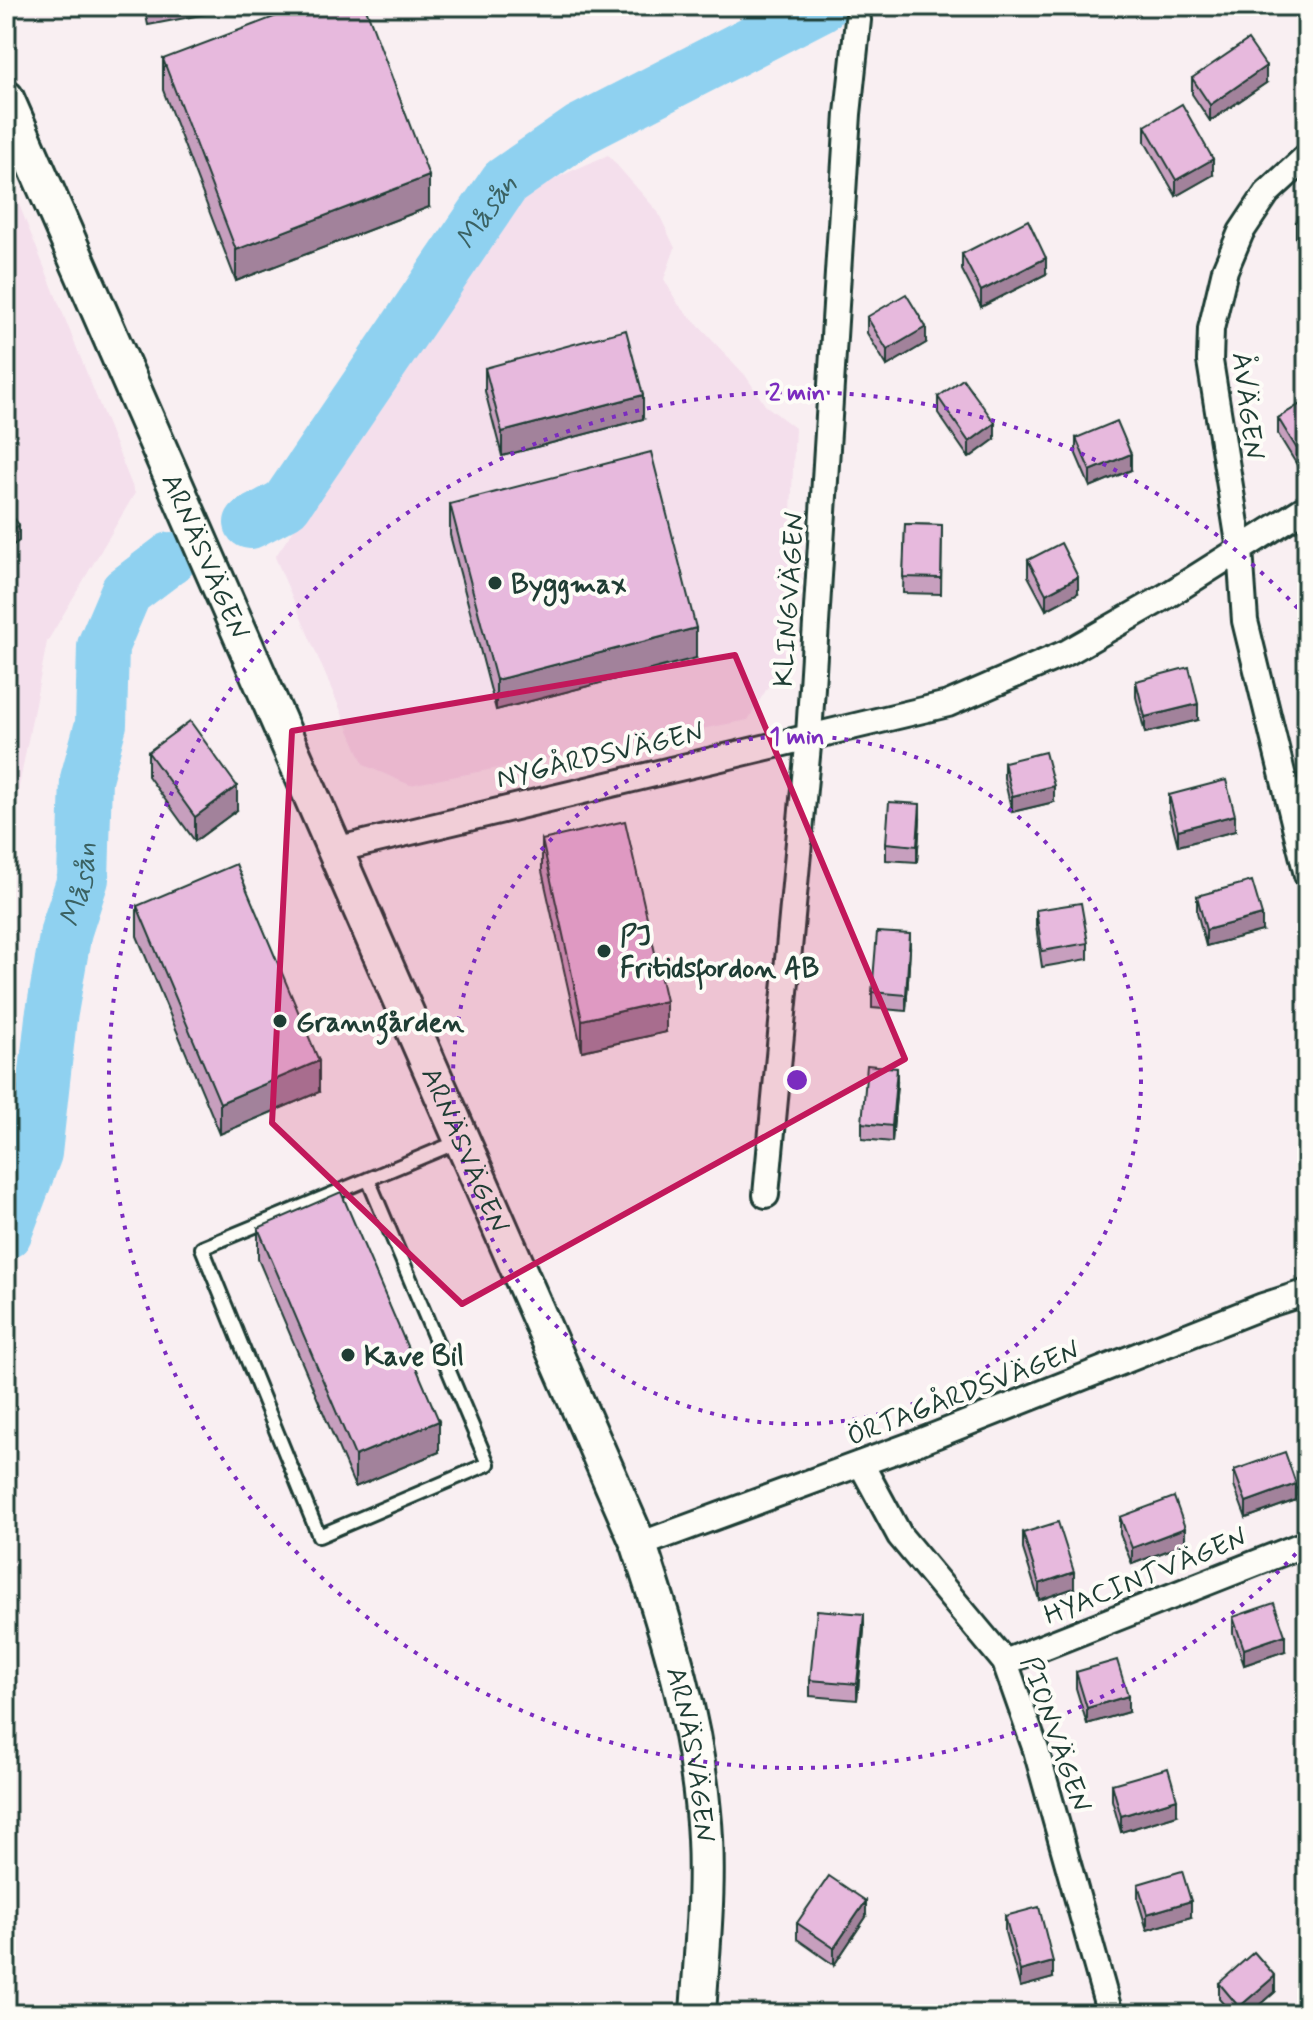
<svg xmlns="http://www.w3.org/2000/svg" width="1313" height="2020" font-family="Mynerve,sans-serif">
<rect width="100%" height="100%" fill="#f9eff2"/>
<filter id="ink" filterUnits="userSpaceOnUse"><feTurbulence type="fractalNoise" baseFrequency=".0125" numOctaves="2"/><feDisplacementMap in="SourceGraphic" scale="16" xChannelSelector="R" yChannelSelector="G"/><feConvolveMatrix kernelMatrix="1 2 1 2 8 2 1 2 1" color-interpolation-filters="sRGB"/></filter>
<g filter="url(#ink)">
<!-- built -->
<g fill="#f4dfec">
<path d="M608,155L658,212L675,248L664,279L678,304L745,375L765,405L795,428L784,660L748,720L410,785L364,765L275,557L522,193Z"/>
<path d="M6,172L135,493L47,642L6,854Z"/>
</g>
<g fill="none" stroke-linecap="round" stroke-linejoin="round">
<!-- river -->
<g stroke="#8fd1f0" stroke-width="52">
<path id="s1" d="M250,523L286,504L505,182L580,130L821,6"/>
<path id="s2" d="M6,1233L36,1153L51,1018L66,931L83,879L86,779L101,724L103,646L126,592L171,558"/>
</g>
<!-- lane casing -->
<g stroke="#1f3d34" stroke-width="18">
<path id="lane" d="M368,1179L488,1464L319,1536L202,1248L460,1141"/>
</g>
<!-- street casing -->
<g stroke="#1f3d34" stroke-width="30">
<g id="street">
<path d="M1307,156L1267,193L1241,232L1225,270L1211,329L1210,361L1240,549L1245,621L1307,875"/>
<path d="M335,850L948,704L1068,652L1168,595L1307,507"/>
<path d="M766,1195L809,735L848,114L858,20"/>
<path d="M861,1464L900,1536L1005,1662L1036,1750L1110,2014"/>
<path d="M639,1545L919,1442L1263,1306L1307,1292"/>
<path d="M1005,1662L1307,1543"/>
</g>
</g>
<!-- secondary casing -->
<g stroke="#1f3d34" stroke-width="40">
<g id="secondary">
<path id="s3" d="M6,98L639,1545C668,1633 695,1720 703,1812C710,1878 702,1948 698,2014"/>
</g>
</g>
<!-- lane -->
<use href="#lane" stroke="#fdfcf7" stroke-width="12"/>
<!-- street -->
<use href="#street" stroke="#fdfcf7" stroke-width="24"/>
<!-- secondary -->
<use href="#secondary" stroke="#fdfcf7" stroke-width="34"/>
</g>
<!-- wall -->
<g fill="#c79fbe" stroke="#1f3d34" stroke-width="2">
<path d="M144,6H248L148,25Z"/>
<path d="M163,59L429,207L236,281L163,90Z"/>
<path d="M1192,78L1266,83L1210,121L1192,94Z"/>
<path d="M1145,126L1213,175L1176,196L1145,142Z"/>
<path d="M1307,210V249L1296,239V222Z"/>
<path d="M962,254L1046,274L981,307L962,270Z"/>
<path d="M867,317L926,343L887,366L867,333Z"/>
<path d="M485,368L643,419L502,456L485,391Z"/>
<path d="M938,397L995,439L969,458L938,413Z"/>
<path d="M1307,400V459L1297,465L1278,434V418Z"/>
<path d="M1076,438L1131,470L1090,487L1076,454Z"/>
<path d="M450,504L696,658L496,710L450,535Z"/>
<path d="M905,524L942,525L941,594L903,593Z"/>
<path d="M1028,560L1078,593L1046,610L1028,576Z"/>
<path d="M1136,681L1198,720L1145,733L1136,697Z"/>
<path d="M148,752L237,810L195,841L148,776Z"/>
<path d="M1004,762L1054,802L1012,812L1004,778Z"/>
<path d="M1169,795L1235,831L1178,846L1169,811Z"/>
<path d="M920,820L917,862L886,860V843Z"/>
<path d="M542,840L666,1032L582,1051L542,871Z"/>
<path d="M1197,896L1262,931L1206,946L1197,912Z"/>
<path d="M137,906L319,1092L220,1134L137,936Z"/>
<path d="M1036,910L1088,943V959L1042,967L1036,926Z"/>
<path d="M910,950L906,1011L872,1008V992Z"/>
<path d="M897,1084L892,1142L862,1139V1123Z"/>
<path d="M258,1228L439,1452L355,1487L258,1259Z"/>
<path d="M1234,1470L1296,1500L1246,1518L1234,1486Z"/>
<path d="M1120,1517L1185,1544L1132,1564L1120,1534Z"/>
<path d="M1023,1533L1074,1588L1039,1600L1023,1549Z"/>
<path d="M1233,1617L1285,1651L1244,1665L1233,1633Z"/>
<path d="M864,1630L857,1700L810,1696V1680Z"/>
<path d="M1076,1672L1128,1712L1087,1724L1076,1688Z"/>
<path d="M1112,1784L1177,1815L1121,1832L1112,1800Z"/>
<path d="M1138,1884L1191,1917L1147,1930L1138,1900Z"/>
<path d="M1005,1916L1053,1978L1020,1987L1005,1932Z"/>
<path d="M866,1917L834,1965L797,1939V1923Z"/>
<path d="M1219,1983L1275,1992L1250,2014H1232L1219,1999Z"/>
</g>
<!-- shaded-wall -->
<g fill="#a2829b" stroke="#1f3d34" stroke-width="2">
<path d="M1266,66V83L1210,121V105Z"/>
<path d="M1213,159V175L1176,196V180Z"/>
<path d="M429,176V207L236,281V250Z"/>
<path d="M1046,258V274L981,307V291Z"/>
<path d="M926,327V343L887,366V350Z"/>
<path d="M643,395V419L502,456V432Z"/>
<path d="M995,423V439L969,458V442Z"/>
<path d="M1307,443V459L1297,465V449Z"/>
<path d="M1131,454V470L1090,487V471Z"/>
<path d="M19,525V541L6,550V534Z"/>
<path d="M1078,577V593L1046,610V594Z"/>
<path d="M696,628V658L496,710V680Z"/>
<path d="M1198,704V720L1145,733V717Z"/>
<path d="M237,786V810L195,841V817Z"/>
<path d="M1054,786V802L1012,812V796Z"/>
<path d="M920,804V820L917,862V846Z"/>
<path d="M1235,815V831L1178,846V830Z"/>
<path d="M1262,915V931L1206,946V930Z"/>
<path d="M910,934V950L906,1011V995Z"/>
<path d="M666,1001V1032L582,1051V1020Z"/>
<path d="M319,1061V1092L220,1134V1103Z"/>
<path d="M897,1068V1084L892,1142V1126Z"/>
<path d="M439,1421V1452L355,1487V1456Z"/>
<path d="M1296,1484V1500L1246,1518V1502Z"/>
<path d="M1185,1528V1544L1132,1564V1548Z"/>
<path d="M1074,1572V1588L1039,1600V1584Z"/>
<path d="M864,1614V1630L857,1700V1684Z"/>
<path d="M1285,1635V1651L1244,1665V1649Z"/>
<path d="M1128,1696V1712L1087,1724V1708Z"/>
<path d="M1177,1799V1815L1121,1832V1816Z"/>
<path d="M866,1901V1917L834,1965V1948Z"/>
<path d="M1191,1901V1917L1147,1930V1914Z"/>
<path d="M1053,1962V1978L1020,1987V1971Z"/>
<path d="M1275,1976V1992L1250,2014H1239V2007Z"/>
</g>
<!-- building -->
<g fill="#e7b9dd" stroke="#1f3d34" stroke-width="2">
<path d="M303,6H365L429,176L236,250L163,59Z"/>
<path d="M1248,40L1266,66L1210,105L1192,78Z"/>
<path d="M1182,104L1213,159L1176,180L1145,126Z"/>
<path d="M1307,210V233L1296,222Z"/>
<path d="M1028,220L1046,258L981,291L962,254Z"/>
<path d="M906,294L926,327L887,350L867,317Z"/>
<path d="M626,330L643,395L502,432L485,368Z"/>
<path d="M963,379L995,423L969,442L938,397Z"/>
<path d="M1307,400V443L1297,449L1278,418Z"/>
<path d="M1117,421L1131,454L1090,471L1076,438Z"/>
<path d="M651,452L696,628L496,680L450,504Z"/>
<path d="M6,507L19,525L6,534Z"/>
<path d="M905,524L942,525L941,578L903,577Z"/>
<path d="M1061,543L1078,577L1046,594L1028,560Z"/>
<path d="M1189,667L1198,704L1145,717L1136,681Z"/>
<path d="M190,721L237,786L195,817L148,752Z"/>
<path d="M1045,752L1054,786L1012,796L1004,762Z"/>
<path d="M1226,780L1235,815L1178,830L1169,795Z"/>
<path d="M889,802L920,804L917,846L886,843Z"/>
<path d="M625,821L666,1001L582,1020L542,840Z"/>
<path d="M236,864L319,1061L220,1103L137,906Z"/>
<path d="M1252,881L1262,915L1206,930L1197,896Z"/>
<path d="M1081,903L1088,943L1042,951L1036,910Z"/>
<path d="M877,932L910,934L906,995L872,992Z"/>
<path d="M867,1065L897,1068L892,1126L862,1123Z"/>
<path d="M341,1192L439,1421L355,1456L258,1228Z"/>
<path d="M1285,1452L1296,1484L1246,1502L1234,1470Z"/>
<path d="M1174,1497L1185,1528L1132,1548L1120,1517Z"/>
<path d="M1058,1522L1074,1572L1039,1584L1023,1533Z"/>
<path d="M1274,1603L1285,1635L1244,1649L1233,1617Z"/>
<path d="M817,1610L864,1614L857,1684L810,1680Z"/>
<path d="M1117,1660L1128,1696L1087,1708L1076,1672Z"/>
<path d="M1168,1768L1177,1799L1121,1816L1112,1784Z"/>
<path d="M1182,1871L1191,1901L1147,1914L1138,1884Z"/>
<path d="M829,1876L866,1901L834,1948L797,1923Z"/>
<path d="M1039,1907L1053,1962L1020,1971L1005,1916Z"/>
<path d="M1254,1952L1275,1976L1239,2007L1219,1983Z"/>
<path d="M1066,2009L1067,2014H1048Z"/>
</g>
</g>
<!-- marked area -->
<path fill="#c2185b" fill-opacity="0.2" stroke="#c2185b" stroke-width="6" stroke-linejoin="round" d="M735,655L905,1059L462,1304L272,1123L292,731Z"/>
<!-- distance rings -->
<g fill="none" stroke="#7b2cbf" stroke-width="4" stroke-dasharray="4 8">
<circle cx="797" cy="1080" r="344"/>
<path d="M1304 1545A688 688 0 1 1 1304 615"/>
</g>
<!-- markers -->
<g fill="#1f3d34" stroke="#fdfcf7" stroke-width="3">
<circle cx="495" cy="583" r="8"/>
<circle cx="604" cy="951" r="8"/>
<circle cx="280" cy="1021" r="8"/>
<circle cx="348" cy="1355" r="8"/>
</g>
<g text-anchor="middle" stroke-width="8" stroke-linejoin="round" paint-order="stroke">
<!-- street labels -->
<g font-size="28" fill="#1f3d34" stroke="#fdfcf7">
<text transform="translate(1249 406) rotate(83)" y="10">ÅVÄGEN</text>
<text dy="10" stroke="none"><textPath href="#s3" startOffset="500">ARNÄSVÄGEN</textPath></text>
<text transform="translate(788 599) rotate(-86)" y="10">KLINGVÄGEN</text>
<text transform="translate(600 754) rotate(-13)" y="10">NYGÅRDSVÄGEN</text>
<text dy="10" stroke="none"><textPath href="#s3" startOffset="1148">ARNÄSVÄGEN</textPath></text>
<text transform="translate(963 1392) rotate(-21)" y="10">ÖRTAGÅRDSVÄGEN</text>
<text transform="translate(1145 1575) rotate(-22)" y="10">HYACINTVÄGEN</text>
<text transform="translate(1057 1734) rotate(71)" y="10">PIONVÄGEN</text>
<text dy="10" stroke="none"><textPath href="#s3" startOffset="1796">ARNÄSVÄGEN</textPath></text>
</g>
<!-- poi labels -->
<g font-size="28" font-weight="bold" fill="#1f3d34" stroke="#fdfcf7" text-anchor="start">
<text x="511" y="593">Byggmax</text>
<text x="620" y="945">PJ<tspan x="620" dy="32">Fritidsfordon AB</tspan></text>
<text x="296" y="1031">Granngården</text>
<text x="364" y="1365">Kave Bil</text>
</g>
<!-- water labels -->
<g font-size="30" font-style="italic" fill="#3b6263" stroke="#fdfcf7">
<text dy="10" stroke="none"><textPath href="#s1" startOffset="396">Måsån</textPath></text>
<text dy="10" stroke="none"><textPath href="#s2" startOffset="358">Måsån</textPath></text>
</g>
</g>
<circle cx="797" cy="1080" r="12" fill="#7b2cbf" stroke="#fdfcf7" stroke-width="4"/>
<g font-size="24" text-anchor="middle" font-weight="bold" fill="#7b2cbf" stroke="#fdfcf7" stroke-width="8" stroke-linejoin="round" paint-order="stroke">
<text x="797" y="400">2 min</text>
<text x="797" y="744">1 min</text>
</g>
<!-- margin -->
<rect width="1313" height="2020" fill="none" stroke="#fdfcf7" stroke-width="32"/>
<rect x="16" y="16" width="1281" height="1988" fill="none" stroke="#1f3d34" stroke-width="3" filter="url(#ink)"/>
</svg>
